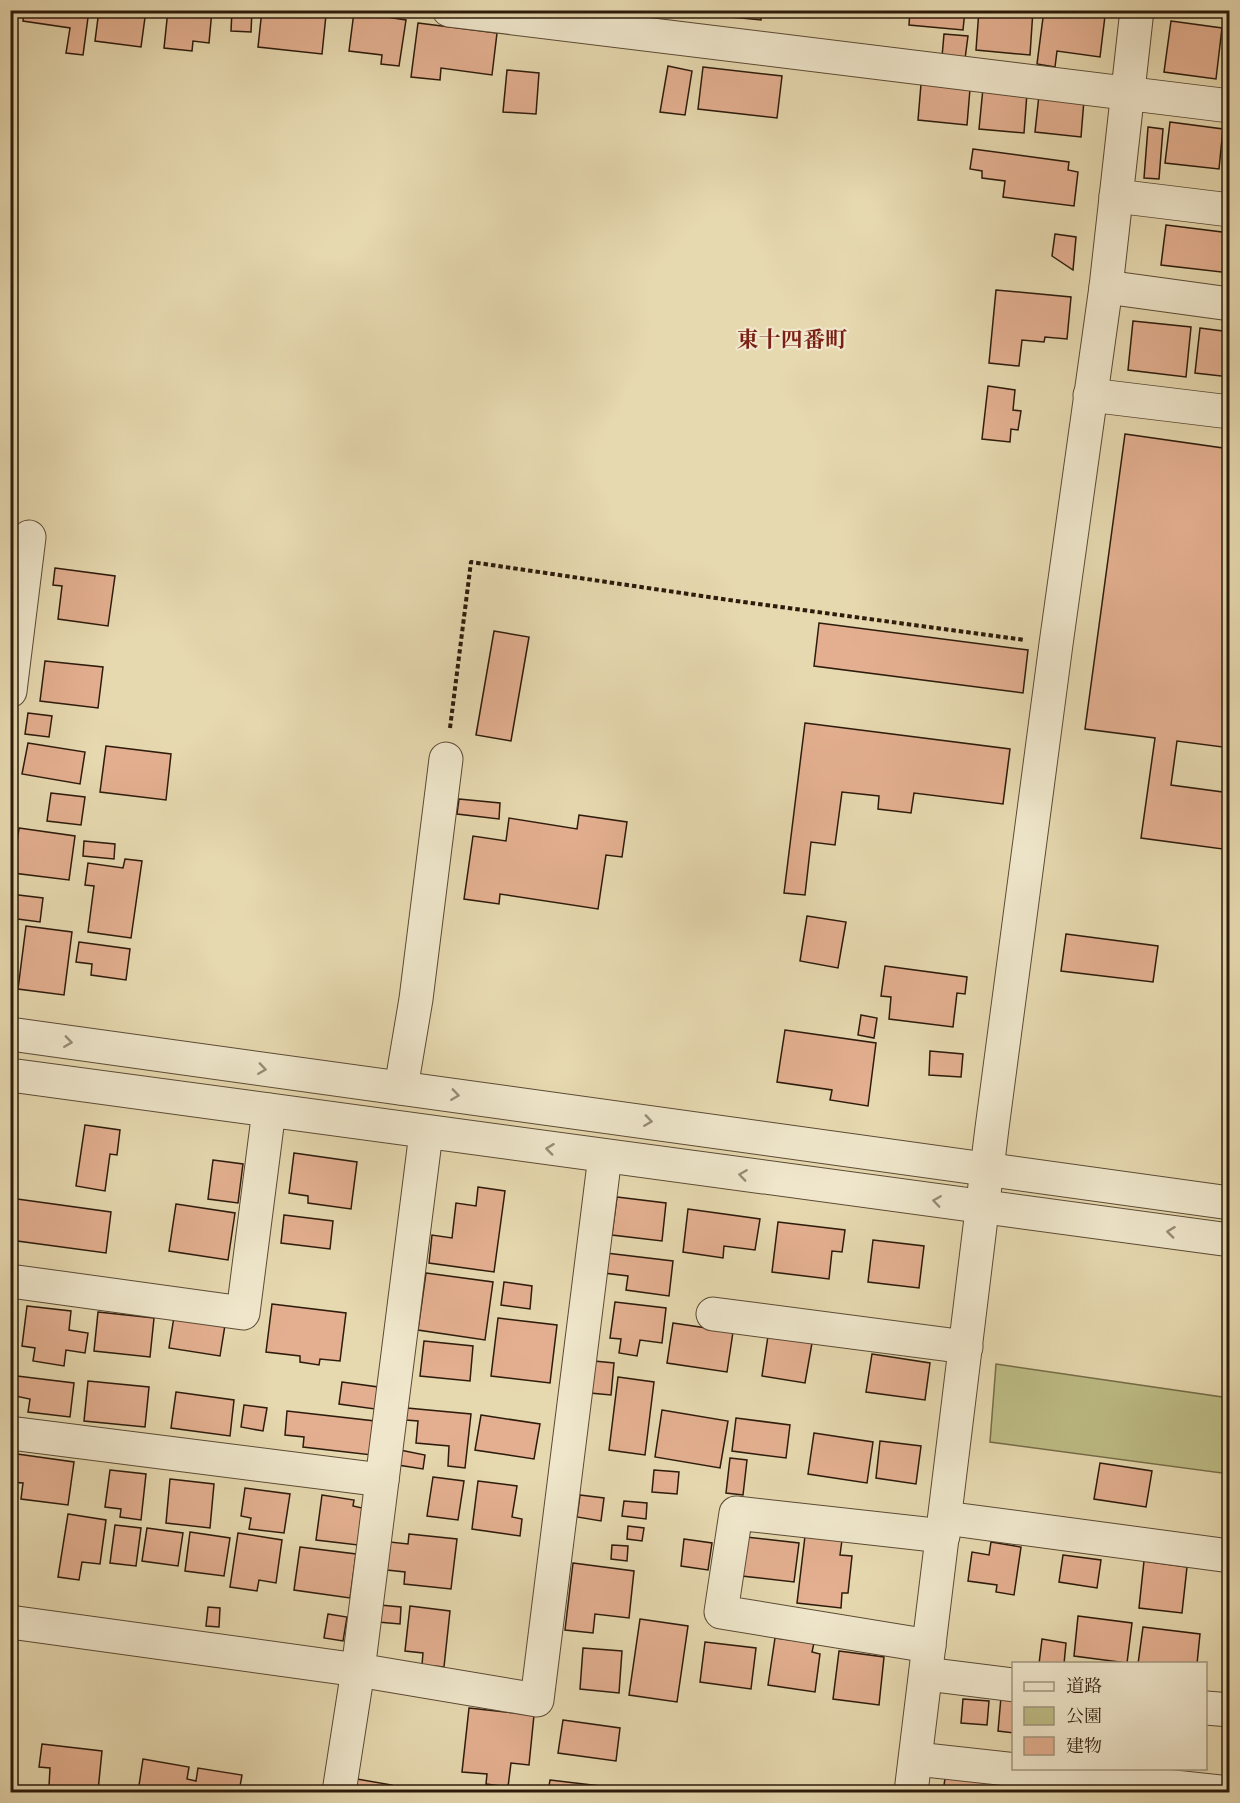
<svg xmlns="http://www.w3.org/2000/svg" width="1240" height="1803" font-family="'Gentium Book Plus','Noto Serif JP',serif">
<rect width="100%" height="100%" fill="#e6d8af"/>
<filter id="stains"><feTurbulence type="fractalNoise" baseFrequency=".00333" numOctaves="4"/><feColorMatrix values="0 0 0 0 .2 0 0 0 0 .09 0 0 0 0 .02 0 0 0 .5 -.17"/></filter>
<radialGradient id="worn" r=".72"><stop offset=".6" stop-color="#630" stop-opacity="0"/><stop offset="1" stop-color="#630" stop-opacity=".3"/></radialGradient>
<!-- green -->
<path fill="#bdbc85" stroke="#756c48" stroke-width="1.5" d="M996,1364L1229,1398V1474L990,1442Z"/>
<!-- building -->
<g fill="#e3af90" stroke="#2d1b0b" stroke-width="1.5">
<path d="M24,10H89L83,55L66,53L70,28L23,21Z"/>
<path d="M99,10H146L141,47L95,41Z"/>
<path d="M168,10H212L209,43L193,41L192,51L164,48Z"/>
<path d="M232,10H252L251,32L231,31Z"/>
<path d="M262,10H291L326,15L322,54L258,47Z"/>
<path d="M722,10H761V20L721,16Z"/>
<path d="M910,10H965L963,30L909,25Z"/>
<path d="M979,10H1033L1030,55L976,50Z"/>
<path d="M1044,10H1065L1105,16L1100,57L1057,51L1055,67L1037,64Z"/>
<path d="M354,12L406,20L399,66L381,64L382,55L349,51Z"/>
<path d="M1171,21L1222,28L1216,79L1164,72Z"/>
<path d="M418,23L497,33L492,75L441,68L440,80L411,77Z"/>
<path d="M944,34L968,36L965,59L942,57Z"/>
<path d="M1230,34V62L1226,61Z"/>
<path d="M668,66L692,71L685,115L660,112Z"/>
<path d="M703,67L782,76L777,118L698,109Z"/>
<path d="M507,70L539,73L536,114L503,112Z"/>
<path d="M921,84L970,89L967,125L918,120Z"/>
<path d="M983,88L1027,93L1024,133L979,129Z"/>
<path d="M1039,95L1084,100L1081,137L1035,132Z"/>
<path d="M1170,122L1223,129L1219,169L1165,163Z"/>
<path d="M1148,127L1163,129L1159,179L1144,178Z"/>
<path d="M973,149L1069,162L1068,170L1078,172L1074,206L1003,197L1005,181L982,178V171L970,169Z"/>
<path d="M1227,179H1230V199H1226Z"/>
<path d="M1166,225L1230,233V273L1161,265Z"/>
<path d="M1055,234L1076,237L1073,270L1052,256Z"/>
<path d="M996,290L1071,297L1067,339L1045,337L1044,342L1022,340L1019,366L989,363Z"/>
<path d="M1133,321L1191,327L1186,377L1128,370Z"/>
<path d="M1200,328L1230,332V377L1195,373Z"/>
<path d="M988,386L1015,390L1013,410L1021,411L1018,430L1011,429L1010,442L982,439Z"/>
<path d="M1125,434L1230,449V748L1177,741L1171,785L1230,793V850L1141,838L1155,738L1085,729Z"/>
<path d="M10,524L17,525L13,548H10Z"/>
<path d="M55,568L115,576L108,626L58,619L62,586L53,585Z"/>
<path d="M819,623L1028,650L1023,693L814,666Z"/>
<path d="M494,631L529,637L511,741L476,735Z"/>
<path d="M45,661L103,667L98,708L40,701Z"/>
<path d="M28,713L52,716L49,737L25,734Z"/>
<path d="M805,723L1010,749L1003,804L914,793L911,813L878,809L879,796L842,792L835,845L811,842L805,895L784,893Z"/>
<path d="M28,743L85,752L80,784L22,774Z"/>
<path d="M106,746L171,754L166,800L100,792Z"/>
<path d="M51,793L85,797L81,825L47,821Z"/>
<path d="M459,799L500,803L499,819L457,814Z"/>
<path d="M579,815L627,822L622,857L606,855L598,909L500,894L499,904L464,899L473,836L506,841L509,818L577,829Z"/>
<path d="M19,828L75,836L69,880L13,873Z"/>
<path d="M84,841L115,844L114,859L83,856Z"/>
<path d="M125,859L142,861L131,938L88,932L94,886L85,885L88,863L123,868Z"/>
<path d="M10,894L43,898L40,922L10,918Z"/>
<path d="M807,916L846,922L838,968L800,961Z"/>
<path d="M26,926L72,932L64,995L18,989Z"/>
<path d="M1066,934L1158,946L1153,982L1061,971Z"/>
<path d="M79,942L130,949L126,980L91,975L92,964L76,962Z"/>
<path d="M885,966L967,977L965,994L957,993L953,1027L889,1019L891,997L881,996Z"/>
<path d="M861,1015L877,1018L874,1038L858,1035Z"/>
<path d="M785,1030L876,1043L868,1106L830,1100L832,1090L777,1082Z"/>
<path d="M930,1051L963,1054L961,1077L929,1075Z"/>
<path d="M85,1125L120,1130L117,1155L110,1154L105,1191L76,1186Z"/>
<path d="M294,1153L357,1162L351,1209L308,1203V1196L289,1193Z"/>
<path d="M213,1160L243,1164L238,1203L208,1199Z"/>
<path d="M478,1187L505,1191L494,1272L429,1263L432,1235L452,1238L456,1203L476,1206Z"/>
<path d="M617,1197L666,1203L662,1241L612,1235Z"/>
<path d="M10,1198L111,1212L106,1253L10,1240Z"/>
<path d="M176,1204L235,1213L228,1260L169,1251Z"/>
<path d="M688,1209L760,1219L755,1250L724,1246L723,1258L683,1252Z"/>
<path d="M284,1215L333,1221L330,1249L281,1243Z"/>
<path d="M778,1222L845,1230L842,1252L832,1251L829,1279L772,1272Z"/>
<path d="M873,1240L924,1246L919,1288L868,1282Z"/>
<path d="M606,1253L673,1261L669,1296L626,1290L628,1276L604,1273Z"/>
<path d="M426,1273L493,1282L485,1340L418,1330Z"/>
<path d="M504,1282L532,1286L530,1309L501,1305Z"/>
<path d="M615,1302L666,1308L662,1343L640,1340L637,1356L619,1353L621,1339L610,1338Z"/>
<path d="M272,1304L346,1313L340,1361L320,1359L319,1365L300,1362V1356L266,1352Z"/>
<path d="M27,1306L71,1311L69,1330L88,1333L85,1353L66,1350L64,1366L33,1361L35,1348L22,1346Z"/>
<path d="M98,1312L154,1318L150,1357L94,1351Z"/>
<path d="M174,1317L225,1325L220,1356L169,1348Z"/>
<path d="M498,1318L557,1325L550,1383L491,1376Z"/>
<path d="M673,1323L733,1332L727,1372L667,1363Z"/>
<path d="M768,1336L812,1343L805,1383L762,1376Z"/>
<path d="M424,1341L473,1346L470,1381L420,1376Z"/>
<path d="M872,1354L930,1363L925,1400L866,1392Z"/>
<path d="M594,1361L614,1363L611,1395L590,1393Z"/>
<path d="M17,1376L74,1383L70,1417L28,1412L30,1399L15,1396Z"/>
<path d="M618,1377L654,1382L645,1455L609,1450Z"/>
<path d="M88,1381L149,1387L145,1427L84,1421Z"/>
<path d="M342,1382L378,1387L375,1409L339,1404Z"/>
<path d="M176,1392L234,1400L230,1436L171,1428Z"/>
<path d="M244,1405L267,1408L263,1431L241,1427Z"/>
<path d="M407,1408L471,1414L465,1468L448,1466L449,1446L416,1443L418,1421L406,1420Z"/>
<path d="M662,1410L728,1421L720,1468L655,1457Z"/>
<path d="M287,1411L375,1421L372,1455L303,1447L304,1437L285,1435Z"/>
<path d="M481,1415L540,1424L534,1459L475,1450Z"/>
<path d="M736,1418L790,1425L786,1458L732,1451Z"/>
<path d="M814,1433L873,1442L867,1483L808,1474Z"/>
<path d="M880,1441L921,1446L916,1484L876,1478Z"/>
<path d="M400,1450L425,1455L423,1469L398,1465Z"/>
<path d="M10,1453L74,1462L68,1505L21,1499L23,1483L10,1482Z"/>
<path d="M730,1458L747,1460L743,1495L726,1493Z"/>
<path d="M1100,1463L1152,1471L1146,1507L1094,1499Z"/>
<path d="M110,1470L146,1474L141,1520L120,1517L121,1509L105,1507Z"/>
<path d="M654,1470L679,1472L677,1494L652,1492Z"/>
<path d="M433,1477L464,1481L458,1520L427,1516Z"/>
<path d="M170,1479L214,1484L210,1528L166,1523Z"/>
<path d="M478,1481L517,1486L512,1517L522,1519L520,1536L472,1529Z"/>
<path d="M245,1488L290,1494L284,1533L249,1529L251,1518L241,1516Z"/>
<path d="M322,1495L354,1500L353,1506L362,1508L358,1545L316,1540Z"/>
<path d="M580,1495L604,1498L601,1521L577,1517Z"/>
<path d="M624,1501L647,1503L646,1519L622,1516Z"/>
<path d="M68,1514L106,1520L100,1564L82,1562L79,1580L58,1577Z"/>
<path d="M115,1525L141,1528L136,1566L110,1563Z"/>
<path d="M628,1526L644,1528L642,1541L627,1539Z"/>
<path d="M147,1528L183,1533L178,1566L142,1561Z"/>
<path d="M190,1532L230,1538L224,1576L185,1571Z"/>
<path d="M238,1533L282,1540L276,1583L259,1580L257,1591L230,1587Z"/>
<path d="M409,1534L457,1539L451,1589L404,1584L405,1572L387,1570L390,1542L408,1544Z"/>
<path d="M805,1536L842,1540L840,1555L852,1556L848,1593H842L841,1608L797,1603Z"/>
<path d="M746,1537L799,1543L794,1582L742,1576Z"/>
<path d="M684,1539L712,1543L708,1570L681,1566Z"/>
<path d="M991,1542L1021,1547L1014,1595L996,1592L997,1585L968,1581L972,1552L989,1555Z"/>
<path d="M612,1545L628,1546L627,1561L611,1559Z"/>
<path d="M300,1547L356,1554L350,1598L294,1590Z"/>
<path d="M1063,1555L1101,1560L1097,1588L1059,1582Z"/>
<path d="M1144,1561L1187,1567L1182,1613L1139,1608Z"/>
<path d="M573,1563L634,1571L629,1618L595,1614L593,1633L565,1630Z"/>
<path d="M380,1605L401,1607L400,1624L378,1622Z"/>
<path d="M410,1606L450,1611L444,1667L422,1665L423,1653L405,1651Z"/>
<path d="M208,1607L220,1608L219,1627L206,1626Z"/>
<path d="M328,1614L347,1617L343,1641L324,1638Z"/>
<path d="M1078,1616L1132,1623L1127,1663L1074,1656Z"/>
<path d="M640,1619L688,1626L677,1702L629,1695Z"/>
<path d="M1143,1627L1200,1634L1197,1664H1138Z"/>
<path d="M775,1638L814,1643L812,1652L820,1654L815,1692L768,1685Z"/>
<path d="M1042,1639L1066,1643L1064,1664H1039Z"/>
<path d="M705,1642L756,1648L751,1689L700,1682Z"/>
<path d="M583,1648L622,1651L619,1693L580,1689Z"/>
<path d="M839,1651L884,1657L879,1705L833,1699Z"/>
<path d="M1001,1697L1014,1699V1733L998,1731Z"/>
<path d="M963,1699L989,1701L987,1725L961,1723Z"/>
<path d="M469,1708L534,1715L529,1765L511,1763L508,1787L486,1784L487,1774L462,1772Z"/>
<path d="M563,1720L620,1728L616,1761L558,1753Z"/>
<path d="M42,1744L102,1751L98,1791L49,1786L50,1768L39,1767Z"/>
<path d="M143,1759L189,1767L187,1779L196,1781L198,1768L242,1775L239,1792H138Z"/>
<path d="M946,1772L995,1777L994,1792H943Z"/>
<path d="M1006,1778L1062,1784L1061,1792H1004Z"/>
<path d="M357,1779L392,1785L391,1792H355Z"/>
<path d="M550,1780L617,1788V1792H548Z"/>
<path d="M401,1786L439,1791L438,1792H400Z"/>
</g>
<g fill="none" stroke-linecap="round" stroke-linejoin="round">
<!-- minor casing -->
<g stroke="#5b4a34" stroke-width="35">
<g id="minor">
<path d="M449,10L1230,106"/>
<path d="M1116,196L1230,210"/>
<path d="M1106,287L1230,304"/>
<path d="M1090,395L1230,412"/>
<path d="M10,691L29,537"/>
<path d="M10,1034L1230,1203"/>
<path d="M10,1075L1230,1240"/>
<path d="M401,1088L416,999L446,759"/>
<path d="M10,1281L243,1313L269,1110"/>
<path d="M713,1314L966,1347"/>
<path d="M10,1433L382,1480"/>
<path d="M945,1518L1230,1556"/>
<path d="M10,1622L358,1670L537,1700L605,1156"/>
<path d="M929,1646L721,1612L736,1513L943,1536"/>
<path d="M926,1674L1014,1685"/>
<path d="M1206,1708L1230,1710"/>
<path d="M916,1759L1220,1792"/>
<path d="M339,1792L358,1670L426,1133"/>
<path d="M911,1792L992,1128L1056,644L1106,287L1137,10"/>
</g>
</g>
<!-- path -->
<path stroke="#2d1b0b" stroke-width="4" stroke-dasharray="4.5 3" stroke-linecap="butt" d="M450,728L471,562L736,601L1025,640"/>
<!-- minor -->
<use href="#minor" stroke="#efe6cb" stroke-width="33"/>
</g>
<!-- one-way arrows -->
<defs><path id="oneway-chevron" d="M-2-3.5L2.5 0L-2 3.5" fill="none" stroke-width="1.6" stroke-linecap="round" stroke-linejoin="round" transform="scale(1.5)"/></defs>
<g stroke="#988b75">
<use href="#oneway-chevron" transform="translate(68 1042) rotate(8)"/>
<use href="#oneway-chevron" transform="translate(262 1069) rotate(8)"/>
<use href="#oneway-chevron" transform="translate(455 1095) rotate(8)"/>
<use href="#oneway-chevron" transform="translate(648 1121) rotate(8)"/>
<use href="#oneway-chevron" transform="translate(550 1149) rotate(-173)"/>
<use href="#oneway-chevron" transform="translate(743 1175) rotate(-172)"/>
<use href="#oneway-chevron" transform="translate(937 1201) rotate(-172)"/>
<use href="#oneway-chevron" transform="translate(1171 1232) rotate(-173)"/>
</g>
<g text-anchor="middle" stroke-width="4.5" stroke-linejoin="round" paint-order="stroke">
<!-- quarter labels -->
<g font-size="22" font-weight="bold" fill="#7a1f14" stroke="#efe6cb">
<text x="792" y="347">東十四番町</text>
</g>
</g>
<!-- margin -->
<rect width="1240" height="1803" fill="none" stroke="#e6d8af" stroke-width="36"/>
<rect x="12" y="12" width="1216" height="1779" fill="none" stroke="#2d1b0b" stroke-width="3"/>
<rect x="18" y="18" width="1204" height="1767" fill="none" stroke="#2d1b0b" stroke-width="1.5"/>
<!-- legend -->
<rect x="1012" y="1662" width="195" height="108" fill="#efe6cb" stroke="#a1957e" stroke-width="1.5"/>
<rect x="1024" y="1682" width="30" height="9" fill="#efe6cb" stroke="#a1957e" stroke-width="1.5"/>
<text x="1066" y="1692" font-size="18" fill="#2d1b0b">道路</text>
<rect x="1024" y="1707" width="30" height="18" fill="#bdbc85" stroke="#a1957e" stroke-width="1.5"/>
<text x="1066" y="1722" font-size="18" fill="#2d1b0b">公園</text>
<rect x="1024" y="1737" width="30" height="18" fill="#e3af90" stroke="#a1957e" stroke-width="1.5"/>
<text x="1066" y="1752" font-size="18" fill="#2d1b0b">建物</text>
<rect width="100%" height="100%" filter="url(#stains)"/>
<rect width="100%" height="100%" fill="url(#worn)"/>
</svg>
